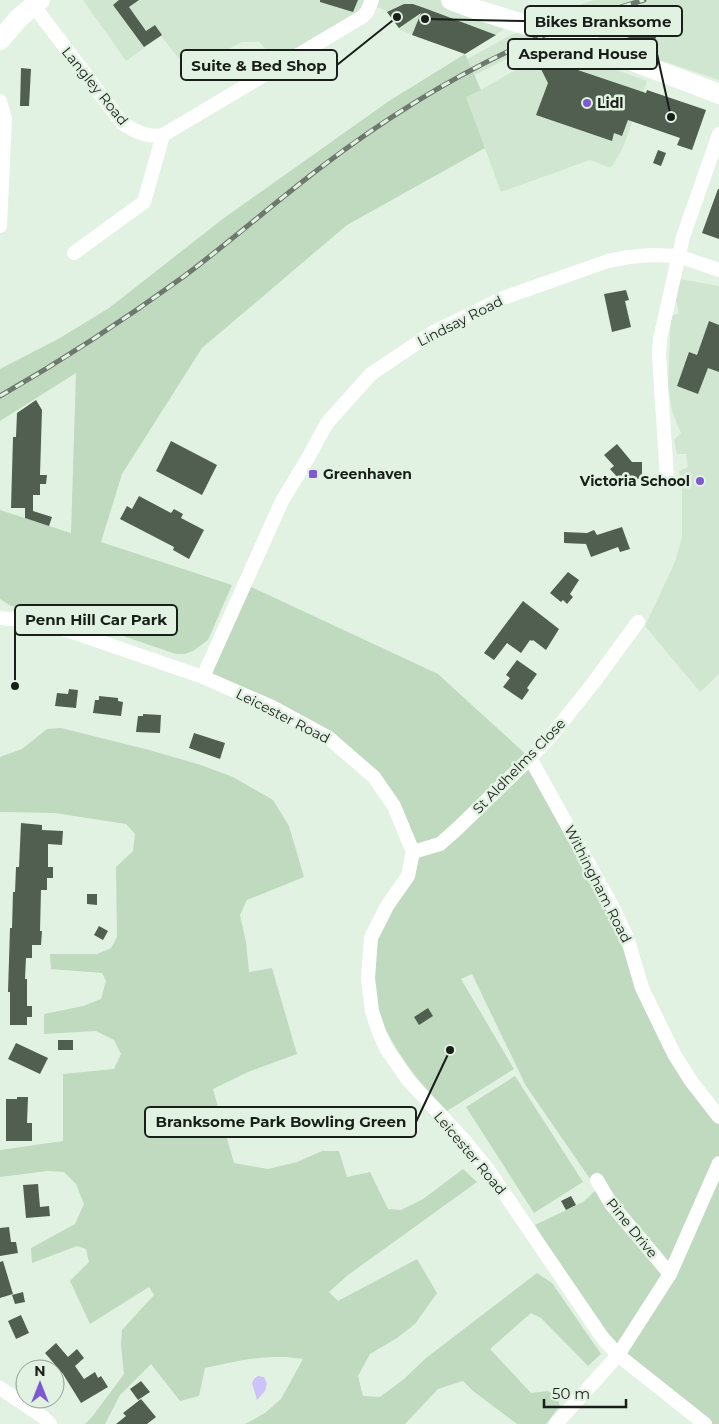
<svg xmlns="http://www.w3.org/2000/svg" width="719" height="1424" font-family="Montserrat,sans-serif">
<rect width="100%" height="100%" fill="#e2f2e2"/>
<!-- built -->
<g fill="#d1e6d0">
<path d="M83,0H482L478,10L514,21L496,35L465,54L400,30L385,10L370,5L280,66L259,42H242L188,70L161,36L126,61Z"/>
<path d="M594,0H719V80L595,38L590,28L581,31L574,26L466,79L0,385L453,67L507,37L552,18V14Z"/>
<path d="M564,51L647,81L622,150L611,168L590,160L501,192L466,97L481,90L510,73Z"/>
<path d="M680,279L719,286V674L700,692L645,626L675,562L682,537V491L679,471L688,467L686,454H677L674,440L681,433L672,411L668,386L671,315L679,314L676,300Z"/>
</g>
<!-- green -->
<g fill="#bfdabe">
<path d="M465,54L481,90L466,97L485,148L347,225L202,348L122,474L101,542L232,585L208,640L193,651L185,654H176L76,620L11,606L0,599V510L71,533L76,373L0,421V369L60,338L109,308L224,218L389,101Z"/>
<path d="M245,584L438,674L530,758L611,904L642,988L719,1117V1424H705L602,1337L535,1225L583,1202L597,1189L526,1086L472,974L461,979L514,1069L447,1111C422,1086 401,1060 385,1028L379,1032L371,938L413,852L394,806L329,738L203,677Z"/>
<path d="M61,728L149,750L201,765L233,777L273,800L289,826L304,877L247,900L240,915L246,942L249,972L272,968L297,1054L248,1072L213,1089L234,1163L268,1169L297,1162L322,1151H339L347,1177L370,1172L388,1209L401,1210L423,1199L463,1169L477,1182L348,1275L329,1292L338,1301L417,1259L437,1293L415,1324L397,1338L370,1354L358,1376L363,1396L380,1397L404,1379L426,1358L537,1273L552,1283L601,1354L588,1366L541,1318L531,1313L490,1349L531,1393L548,1391L556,1394L560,1406L546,1424H517L473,1391L463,1381L438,1389L405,1424H245L265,1413L281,1399L303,1359C270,1353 238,1361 205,1368L199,1396L180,1401L151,1364L120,1395L105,1424H85L92,1417L124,1374L121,1345L122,1330L154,1295L149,1287L90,1324L70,1281L89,1262L86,1249L77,1246L32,1263L31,1248L75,1224L84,1204L76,1184L64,1172L47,1171L0,1177V1150L63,1141V1074L114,1069L121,1054L114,1040L96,1031L44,1034V1014L83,1006L101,999L106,981L102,973L51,969L50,954H97L111,948L117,937L116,867L133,851L135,834L126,824L55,813L0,812V757L22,749L47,729Z"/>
<path d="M515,1076L583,1182L534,1213L466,1107Z"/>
</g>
<!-- water -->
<path fill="#cdc2f9" d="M258,1376L264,1377L267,1384L265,1391L257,1400L252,1383L254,1379Z"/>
<!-- building -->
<g fill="#515f51">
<path d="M119,0H139L129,7L146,31L155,25L162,35L144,47L113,5Z"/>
<path d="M320,0H358L353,12L320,2Z"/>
<path d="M404,4H413L427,9L496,35L465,54L412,35L421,13L399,28L387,12Z"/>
<path d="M653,17L662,20L653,46L612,32L642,23L650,25Z"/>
<path d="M554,62L646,93L647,90L706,110L692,150L677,145L680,138L628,120L622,136L614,133L612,141L536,115L548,83L541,69Z"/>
<path d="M21,68L31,69L29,106H20Z"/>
<path d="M658,150L666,153L661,166L653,163Z"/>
<path d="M718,189H719V239L702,233Z"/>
<path d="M626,290L629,300L625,301L631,327L612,332L604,294Z"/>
<path d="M709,321L719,325V372L708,368L698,394L677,386L689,352L697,355Z"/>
<path d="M36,400L42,410L40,475H47L46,484H40V495H33V511L52,517L49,526L25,518V508H11L13,437H16L17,413Z"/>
<path d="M171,441L217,465L202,495L156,471Z"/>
<path d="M617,444L632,462H642V479H619L610,469L614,466L604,455Z"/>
<path d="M139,496L171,513L174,509L183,514L181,518L204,530L189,559L173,550L174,547L120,519L127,506L132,509Z"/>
<path d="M622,527L630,549L620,552L618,547L591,557L586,544L564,543V532L587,533L594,530L597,535Z"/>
<path d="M568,572L579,580L570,594L573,597L567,604L563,600L561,602L550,593Z"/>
<path d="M523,601L559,629L546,650L533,640L532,641L530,640L521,653L507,643L494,660L484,653Z"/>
<path d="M517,660L537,674L527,688L529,690L522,700L503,687L510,678L506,675Z"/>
<path d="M69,689L78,690L76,708L55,706L57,693L68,694Z"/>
<path d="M99,696L118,698V701L123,702L121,716L93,713L95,700H99Z"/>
<path d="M143,714L161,715L160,733L136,732L138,716H143Z"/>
<path d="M194,733L225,743L220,759L189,748Z"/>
<path d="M21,823L42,825V830L63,831L62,845L48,844V867H53V878H47V890H41L40,931H42L41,945H32V958H26L25,979H27V1006H32V1017H27V1025H10V992H8L10,928H12L13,892H15L16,867H19Z"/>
<path d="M87,894H97V905L87,904Z"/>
<path d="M99,926L108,931L103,940L94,935Z"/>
<path d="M428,1008L433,1016L419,1025L414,1017Z"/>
<rect x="58" y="1040" width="15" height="10"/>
<path d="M16,1043L48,1058L40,1074L8,1059Z"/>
<path d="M17,1097H28L27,1123H32V1141H6V1099H17Z"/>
<path d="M38,1184L40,1207L49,1206L50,1216L26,1218L23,1185Z"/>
<path d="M571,1196L576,1205L566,1210L561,1201Z"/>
<path d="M9,1227L11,1242H16L18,1253L0,1256V1228Z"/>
<path d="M3,1261L13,1294L0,1298V1262Z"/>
<path d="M23,1292L25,1302L15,1304L12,1295Z"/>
<path d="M21,1315L29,1333L16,1339L8,1321Z"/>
<path d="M56,1343L68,1357L77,1349L84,1358L75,1366L84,1379L95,1372L98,1378L101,1376L108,1387L81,1403L63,1374L45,1353Z"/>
<path d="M141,1381L150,1392L138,1400L130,1389Z"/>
<path d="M141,1399L156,1417L147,1424H116L126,1416L123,1413Z"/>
</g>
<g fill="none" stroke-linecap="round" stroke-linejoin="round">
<!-- minor -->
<g stroke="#fff" stroke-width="14">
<path d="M34,6L122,123C136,132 148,138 163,135L362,17L367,12L372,0"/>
<path d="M0,101L5,119L0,226"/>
<path d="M74,253L144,202L163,135"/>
<path d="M667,478L659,355L660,339L683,237L719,134"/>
<path d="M0,618L33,621L69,631L203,677L272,707L329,738L374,777L394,806L413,852L408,876L387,906L371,938L368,978L372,1011L380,1035L386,1048L408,1080L464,1140L489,1171L602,1337L618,1355L705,1424"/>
<path d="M203,677L282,501L308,458L327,423L371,374L432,333L503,298L608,261L629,257L652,255L678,256L719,270"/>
<path d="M530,758L611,904L627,937L642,988L674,1054L691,1081L719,1117"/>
<path d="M413,852L440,844L458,828L530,758L551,736L594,682L638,622"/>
<path d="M597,1180L611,1204L670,1274"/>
<path d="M0,1388L43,1417L50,1424"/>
<path d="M556,1424L618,1355L670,1274L719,1163"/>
</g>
<!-- highway -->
<g stroke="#fff" stroke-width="20">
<path d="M451,0L478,10L593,46L719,94"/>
<path d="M0,40L19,18L40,0"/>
</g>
<!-- rail casing -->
<g stroke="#6e786e" stroke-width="5">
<path id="rail" d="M0,396C63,360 124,320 183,277C230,242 274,203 320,168C418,93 526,33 644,0"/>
</g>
<!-- rail -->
<use href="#rail" stroke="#e2f2e2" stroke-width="3" stroke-dasharray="9" stroke-linecap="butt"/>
</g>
<!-- markers -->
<g fill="#7f59d3" stroke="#e2f2e2" stroke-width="2">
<circle cx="587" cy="103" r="5"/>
<rect x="308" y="469" width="10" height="10" rx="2.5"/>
<circle cx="700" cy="481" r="5"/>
</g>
<g text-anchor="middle" stroke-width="5" stroke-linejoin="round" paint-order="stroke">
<!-- street labels -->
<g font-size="14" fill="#181e18" stroke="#e2f2e2">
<text transform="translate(95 86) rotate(51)" y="5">Langley Road</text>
<text transform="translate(460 321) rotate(-27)" y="5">Lindsay Road</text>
<text transform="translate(283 716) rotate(27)" y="5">Leicester Road</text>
<text transform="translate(519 766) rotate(-46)" y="5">St Aldhelms Close</text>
<text transform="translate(598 884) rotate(63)" y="5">Withingham Road</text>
<text transform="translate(470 1153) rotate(50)" y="5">Leicester Road</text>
<text transform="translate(632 1228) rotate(51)" y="5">Pine Drive</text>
</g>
<!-- poi labels -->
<g font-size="14" font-weight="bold" fill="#181e18" stroke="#e2f2e2" text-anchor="start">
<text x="597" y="108">Lidl</text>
<text x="323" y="479">Greenhaven</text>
<text x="690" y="486" text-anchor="end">Victoria School</text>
</g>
</g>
<!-- callouts -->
<path fill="none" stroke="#181e18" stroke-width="2" d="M425 19L525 21M671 117L657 54M397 17L337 65M15 686L15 620M450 1050L416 1122"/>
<g fill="#181e18" stroke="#e2f2e2" stroke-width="2">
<circle cx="425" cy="19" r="5"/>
<circle cx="671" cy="117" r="5"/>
<circle cx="397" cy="17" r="5"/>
<circle cx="15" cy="686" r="5"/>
<circle cx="450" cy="1050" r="5"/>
</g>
<g fill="#e2f2e2" stroke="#181e18" stroke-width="2">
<rect x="525" y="6" width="157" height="30" rx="5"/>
<rect x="508" y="39" width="149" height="30" rx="5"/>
<rect x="181" y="50" width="156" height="30" rx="5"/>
<rect x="15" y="605" width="162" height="30" rx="5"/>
<rect x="145" y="1107" width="271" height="30" rx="5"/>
</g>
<g font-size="15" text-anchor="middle" font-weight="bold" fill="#181e18">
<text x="603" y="27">Bikes Branksome</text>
<text x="583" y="59">Asperand House</text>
<text x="259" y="71">Suite &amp; Bed Shop</text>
<text x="96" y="625">Penn Hill Car Park</text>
<text x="281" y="1127">Branksome Park Bowling Green</text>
</g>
<!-- north arrow -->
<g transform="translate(40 1384)"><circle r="24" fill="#e2f2e2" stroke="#919d91"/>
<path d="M0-4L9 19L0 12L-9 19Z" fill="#7f59d3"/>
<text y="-8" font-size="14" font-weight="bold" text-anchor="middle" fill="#181e18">N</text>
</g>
<!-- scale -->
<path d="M544 1399v8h82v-8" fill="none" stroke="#181e18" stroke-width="2.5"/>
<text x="552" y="1399" font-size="15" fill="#181e18" stroke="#e2f2e2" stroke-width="4" paint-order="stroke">50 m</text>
</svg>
